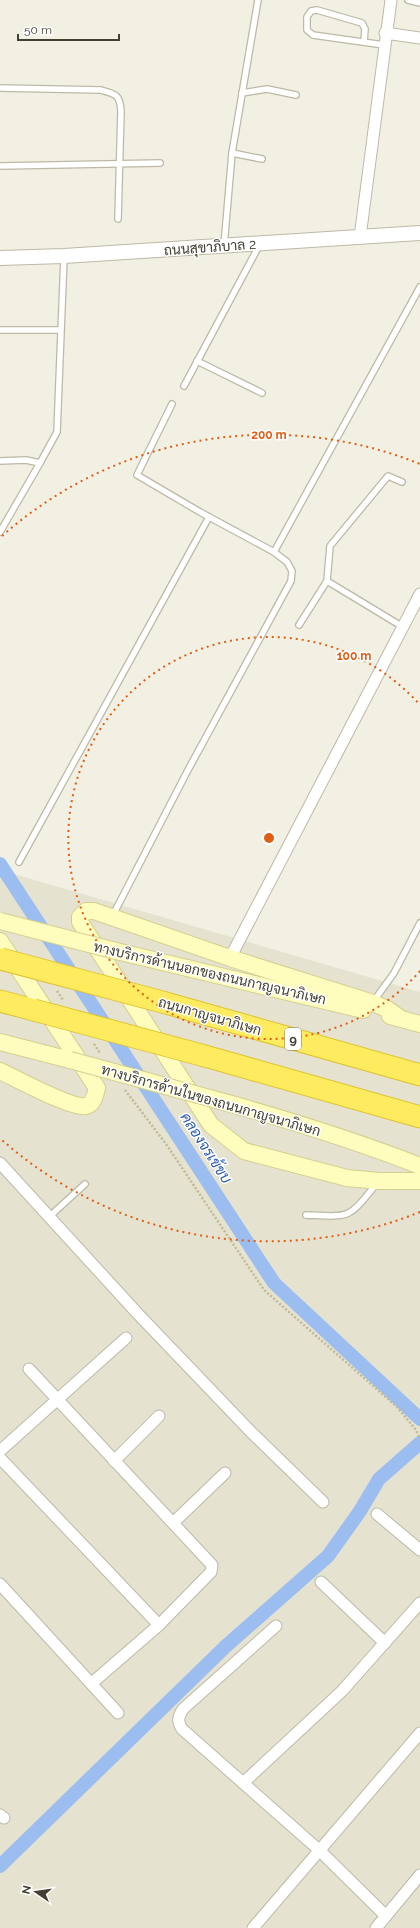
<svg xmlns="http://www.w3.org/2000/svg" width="420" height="1928" font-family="Raleway,Sarabun,sans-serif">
<rect width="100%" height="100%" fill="#f1f0e2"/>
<!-- residential -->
<path fill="#e5e3d0" d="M0,870L420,992V1928H0Z"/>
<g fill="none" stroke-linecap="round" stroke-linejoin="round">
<!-- canal -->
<g stroke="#9cbdf0" stroke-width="14">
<path d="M0,864L274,1283L420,1419"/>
<path d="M0,1866L226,1646L328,1556L360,1511L379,1479L420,1443"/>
</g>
<!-- service casing -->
<g stroke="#bdb9a5" stroke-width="8">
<g id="service">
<path d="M408,0L420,3"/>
<path d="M364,42L365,29L362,23L317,10L311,11L307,17V30L313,35L384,45"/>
<path d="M0,88L101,90C116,94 120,95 121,111L118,219"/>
<path d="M242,93L267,89L296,95"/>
<path d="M232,153L262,159"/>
<path d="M0,166L160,163"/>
<path d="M224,246L232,153L258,0"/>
<path d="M0,330H60"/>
<path d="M197,361L262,393"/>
<path d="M184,386L260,244"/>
<path d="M0,461L26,460L40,463L0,532"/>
<path d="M40,463L57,432L64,257"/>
<path d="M274,552L420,287"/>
<path d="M327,581L403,627"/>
<path d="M299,625L327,581L330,546L388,476L402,482"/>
<path d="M19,862L209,517"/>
<path d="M113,915L188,770L291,581L292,571L287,562L274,552L200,512L137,475L172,404"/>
<path d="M373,1002L394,973L420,923"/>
<path d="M306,1215C352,1217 348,1219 377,1183"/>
<path d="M49,1217L85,1184"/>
</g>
</g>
<!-- minor casing -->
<g stroke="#bdb9a5" stroke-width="13">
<g id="minor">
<path d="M385,33L420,38"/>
<path d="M360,237L391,0"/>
<path d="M230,958L420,594"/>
<path d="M0,1163L138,1314L251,1432L323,1502"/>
<path d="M29,1369L212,1565L211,1572L159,1625L92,1683"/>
<path d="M0,1451L126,1338"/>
<path d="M0,1458L159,1625"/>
<path d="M114,1461L159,1416"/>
<path d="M377,1514L420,1550"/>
<path d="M173,1523L225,1473"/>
<path d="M321,1582L385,1643"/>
<path d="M0,1584L118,1713"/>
<path d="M276,1626L183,1709C178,1717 177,1721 182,1729L319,1850L386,1916"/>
<path d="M243,1783L342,1691L420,1603"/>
<path d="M0,1815L4,1818"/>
<path d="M253,1928L420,1733"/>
<path d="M376,1928L420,1875"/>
</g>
</g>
<!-- tertiary casing -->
<g stroke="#bdb9a5" stroke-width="16">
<path id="tertiary" d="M0,258L64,256L420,233"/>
</g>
<!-- secondary casing -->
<g stroke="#d3cf91" stroke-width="18">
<g id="secondary">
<path d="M0,941L97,1088C95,1095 94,1104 86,1106C72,1109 15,1078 0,1071"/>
<path d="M116,951L363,1010"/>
<path d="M390,1016L420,1024"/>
<path d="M400,1018L387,1009L373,1003L230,958L94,911H86L80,917V922L211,1125L244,1151L347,1178L379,1181H420"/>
<path d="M0,1042L70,1060"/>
<path d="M235,1105C298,1123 359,1142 420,1166"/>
</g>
</g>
<!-- motorway casing -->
<g stroke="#dec22f" stroke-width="23">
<g id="motorway">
<path d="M0,1001L34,1010"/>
<path d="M166,1003L420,1075"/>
<path d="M205,1056L420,1117"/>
</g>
</g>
<!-- path -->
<g stroke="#bfb996" stroke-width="2.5" stroke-dasharray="2 2" stroke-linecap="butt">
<path d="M57,991L63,1000"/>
<path d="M94,1044L100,1053"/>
<path d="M125,1090L166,1144L264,1290L397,1407L416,1430L420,1439"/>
</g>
<!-- service -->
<use href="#service" stroke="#fff" stroke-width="5.5"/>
<!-- minor -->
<use href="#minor" stroke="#fff" stroke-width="11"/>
<!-- tertiary -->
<use href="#tertiary" stroke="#fff" stroke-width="14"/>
<!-- secondary -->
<use href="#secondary" stroke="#fffdbe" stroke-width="16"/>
<!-- motorway -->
<use href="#motorway" stroke="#ffeb5f" stroke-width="21"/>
<!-- secondary-bridge casing -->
<g stroke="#d3cf91" stroke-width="18" stroke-linecap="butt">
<g id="secondary-bridge">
<path d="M0,921L116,951"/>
<path d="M70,1060L235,1105"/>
</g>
</g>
<!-- motorway-bridge casing -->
<g stroke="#dec22f" stroke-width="23" stroke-linecap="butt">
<g id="motorway-bridge">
<path d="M1,959L166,1003"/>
<path d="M34,1010L205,1056"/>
</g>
</g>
<!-- secondary-bridge -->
<use href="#secondary-bridge" stroke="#fffdbe" stroke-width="16"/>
<!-- motorway-bridge -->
<use href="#motorway-bridge" stroke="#ffeb5f" stroke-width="21"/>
</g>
<!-- distance rings -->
<g fill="none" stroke="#e05e14" stroke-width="2" stroke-dasharray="2 4">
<path d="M420 971A201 201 0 1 1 420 705"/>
<path d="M420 1212A403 403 0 0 1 2 1140M2 536A403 403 0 0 1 420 464"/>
</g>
<g text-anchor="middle" stroke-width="3" stroke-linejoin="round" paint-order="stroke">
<!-- shield labels -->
<rect fill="#fff" stroke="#7b7970" stroke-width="1" x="285" y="1028" width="16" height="22" rx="3"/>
<g font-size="13" font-weight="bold" fill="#434033">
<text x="293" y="1044">9</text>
</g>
<!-- street labels -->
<g font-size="14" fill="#434033" stroke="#fff">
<text transform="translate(210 247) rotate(-4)" y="5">ถนนสุขาภิบาล 2</text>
<text transform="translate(210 973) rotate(13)" y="5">ทางบริการด้านนอกของถนนกาญจนาภิเษก</text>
<text transform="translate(210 1016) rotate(16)" y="5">ถนนกาญจนาภิเษก</text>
<text transform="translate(211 1100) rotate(16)" y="5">ทางบริการด้านในของถนนกาญจนาภิเษก</text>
</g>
<!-- water labels -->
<g font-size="15" font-style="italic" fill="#2c5caf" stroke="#fff">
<text transform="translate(206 1148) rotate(57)" y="5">คลองจรเข้ขบ</text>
</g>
</g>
<circle cx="269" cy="838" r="6" fill="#e05e14" stroke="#fff" stroke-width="2"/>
<g font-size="12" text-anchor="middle" font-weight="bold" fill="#e05e14" stroke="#fff" stroke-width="3" stroke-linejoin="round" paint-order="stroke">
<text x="269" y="439">200 m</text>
<text x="354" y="660">100 m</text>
</g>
<!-- north arrow -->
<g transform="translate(36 1892) rotate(283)" stroke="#ffffff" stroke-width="3" paint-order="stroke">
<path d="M0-3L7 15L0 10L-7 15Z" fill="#434033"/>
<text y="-6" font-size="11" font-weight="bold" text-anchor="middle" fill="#434033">N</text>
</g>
<!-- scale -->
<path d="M18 34v6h101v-6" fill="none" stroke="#434033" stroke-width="2"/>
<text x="24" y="34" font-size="12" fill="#434033" stroke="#ffffff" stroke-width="3" paint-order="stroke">50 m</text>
</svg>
